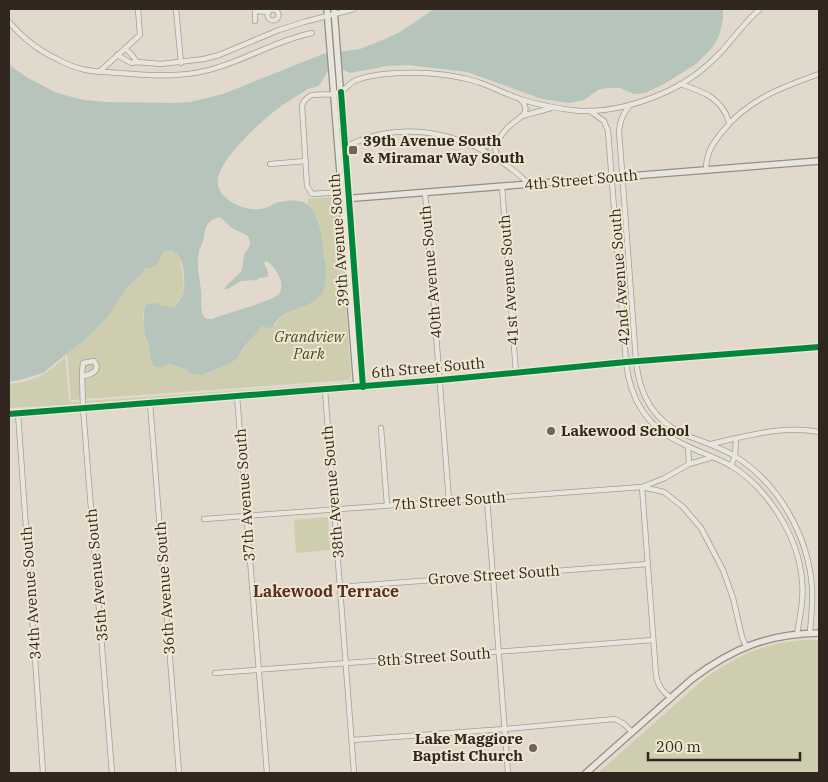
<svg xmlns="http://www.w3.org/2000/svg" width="828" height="782" font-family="'IBM Plex Serif',serif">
<rect width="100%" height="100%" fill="#e0d9cc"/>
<!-- green -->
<g fill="#cfcdb0">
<path d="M330,197L337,198L338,203L351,375L349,380L71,400L67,352L97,329L115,307L128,286L137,279L142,272L160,258L163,253L171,250L175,252L179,257L183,275L184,291L181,297L174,307H166L162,304L145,306L143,316L146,340L149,347V355L162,367L170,364L185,369L192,374L201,375L230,364L242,352L246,344L254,335L263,326L275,325L281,316L303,307L320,296L325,259L319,225L317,218L308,205V199Z"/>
<path d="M65,357L69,400L72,402H80V404L9,408V384C34,381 47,375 65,357Z"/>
<path d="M353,378V385L194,397L86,403V401L345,383L350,382Z"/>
<path d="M328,517L330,550L296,553L294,520Z"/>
<path d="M804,640H819V773H598L705,678L728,663L750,652L779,643Z"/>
</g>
<!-- water -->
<path fill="#b7c4bb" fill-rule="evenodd" d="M434,9H723V19L719,36L712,48L696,64L664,84L645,93L634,94L620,88H607L598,90L584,100L569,103L542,99L467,72L408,65L387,66L350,73L344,70L327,72C325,76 322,82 319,85C317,87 311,88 308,89C302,93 295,97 289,101C269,113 221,156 218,179C215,199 245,212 261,209C268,208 273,204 279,202C288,200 302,199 308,205C321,218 322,239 324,255C326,266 328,287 320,296C311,306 294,309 283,315C278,318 274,325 270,329L263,326L246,344L237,358L230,364L201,375L192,374L185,369L170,364L162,367H155C148,358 151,357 149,347C149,345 147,342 146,339C144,328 143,317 145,306C158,298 162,309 174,307C179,302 183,296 184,290C185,277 184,255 171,250L163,253L158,263L151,268L145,269L137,279L128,286L108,317L90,335L43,373L20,380L9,382V65L28,78L55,92L68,96L85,100L107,102L175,103L190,102L223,94L323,54L360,49L378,42L400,32ZM219,217C224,219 227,225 232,228C237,231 243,233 248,236C253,248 247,247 244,255C243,260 243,267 241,272L227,285L224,289H228L241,281L257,280L259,278L268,277V272L264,263L266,261C272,264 278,272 280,279C282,283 282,290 279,294C273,301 224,314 212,319C208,319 204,319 203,315C200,308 202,298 201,291C200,279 196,265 199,252C199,249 202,245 203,241C206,229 204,222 219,217Z"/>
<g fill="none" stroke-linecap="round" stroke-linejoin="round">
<!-- street casing -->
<g stroke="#a59e95" stroke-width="6">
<g id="street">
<path d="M176,9L181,63"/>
<circle cx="273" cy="15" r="5.5"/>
<path d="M255,10V21"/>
<path d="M255,11L269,12"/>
<path d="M9,22C22,37 39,51 57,59C66,64 76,68 86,70C97,72 109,72 120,73C152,76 188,78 219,67C251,57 278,40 312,33"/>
<path d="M125,48L131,54L137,62"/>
<path d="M117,55L131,63L137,62L161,64L204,59L219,55L279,30L304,22L354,9"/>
<path d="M99,72L140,35L138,9"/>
<path d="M680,84C702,91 722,98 729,122"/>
<path d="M521,100C526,105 527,110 523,116"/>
<path d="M630,105C623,114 620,120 619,131L636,361C639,393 653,420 683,434C700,441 717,446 733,455C778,482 808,535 812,587C813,603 811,618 810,633"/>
<path d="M590,111L604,121L608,131L626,362C630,399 646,427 681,443C698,452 716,457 733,467C769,490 799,538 802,581C804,599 800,616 797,634"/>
<path d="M479,148L493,144L495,142"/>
<path d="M339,150C352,143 367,137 382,134C436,124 490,146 529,184"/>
<path d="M497,158L495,147L497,141L507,128L522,116L551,108"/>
<path d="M270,164L306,161"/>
<path d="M706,170C706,154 712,144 722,132C747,100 782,87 819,74"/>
<path d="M502,186L516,373"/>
<path d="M341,192L312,194L307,186L302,106L304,101C306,99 310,95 313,95C322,93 330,97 339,92C345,90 349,84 354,81C368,75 384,74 399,73C426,72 452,74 478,82C492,87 506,94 520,99C539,105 560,109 580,111C610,112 640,104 668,91C688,82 707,67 722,51C735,36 746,21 760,9"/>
<path d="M425,192L449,501"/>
<path d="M82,376C90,375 102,371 94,361L83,363L82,373L83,408L112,773"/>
<path d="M325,390L354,773"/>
<path d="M237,396L267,773"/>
<path d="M150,403L179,773"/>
<path d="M18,413L43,773"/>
<path d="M381,428L387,505"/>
<path d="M711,444C747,436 782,425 819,432"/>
<path d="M688,447L689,464"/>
<path d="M731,466L735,456L736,438"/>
<path d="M487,499L508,773"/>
<path d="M204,519L642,487L665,478L689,464L710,458"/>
<path d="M340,587L648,564"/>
<path d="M215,673L653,640"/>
<path d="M671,698C662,691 658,686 656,675L642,487L664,492L683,507L701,528L723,570L733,598L742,637L746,646"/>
<path d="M352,740L505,729L615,719L624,724L632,732"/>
</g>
</g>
<!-- secondary casing -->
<g stroke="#958e85" stroke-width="8">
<g id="secondary">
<path d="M327,9L357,387"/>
<path d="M334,9L363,387"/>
<path d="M342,199L819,161"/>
<path d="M9,414L440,380L626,362L819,347"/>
<path d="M586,773L692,679C733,648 768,634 819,633"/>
</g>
</g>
<!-- street -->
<use href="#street" stroke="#e8e5dd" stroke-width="4.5"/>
<!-- secondary -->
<use href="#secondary" stroke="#e8e5dd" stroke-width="5.5"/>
<!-- cycleway casing -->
<g stroke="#f0e7d2" stroke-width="9">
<g id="cycleway">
<path d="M341,92L363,387"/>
<path d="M9,414L440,380L626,362L819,347"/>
</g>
</g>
<!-- cycleway -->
<use href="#cycleway" stroke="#00873e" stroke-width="6"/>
</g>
<!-- markers -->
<g fill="#6f655c" stroke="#f0e7d2" stroke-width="2">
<rect x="348" y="145" width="10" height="10" rx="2.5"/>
<circle cx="551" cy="431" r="5"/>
<circle cx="533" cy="748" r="5"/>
</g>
<g text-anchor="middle" stroke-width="4" stroke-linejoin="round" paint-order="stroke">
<!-- poi labels -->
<g font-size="15" font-weight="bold" fill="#32271f" stroke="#f0e7d2" text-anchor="start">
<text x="363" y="146">39th Avenue South<tspan x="363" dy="17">&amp; Miramar Way South</tspan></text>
<text x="561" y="436">Lakewood School</text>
<text x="523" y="744" text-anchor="end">Lake Maggiore<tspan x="523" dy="17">Baptist Church</tspan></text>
</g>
<!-- street labels -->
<g font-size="15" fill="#32271f" stroke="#f0e7d2">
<text transform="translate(581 180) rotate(-5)" y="5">4th Street South</text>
<text transform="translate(339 240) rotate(-94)" y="5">39th Avenue South</text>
<text transform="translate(431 272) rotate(-95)" y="5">40th Avenue South</text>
<text transform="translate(620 277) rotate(-94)" y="5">42nd Avenue South</text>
<text transform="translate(509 280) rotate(-94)" y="5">41st Avenue South</text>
<text transform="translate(428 368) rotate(-5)" y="5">6th Street South</text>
<text transform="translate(333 492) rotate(-95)" y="5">38th Avenue South</text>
<text transform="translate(245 495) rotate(-94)" y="5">37th Avenue South</text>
<text transform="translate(449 501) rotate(-4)" y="5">7th Street South</text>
<text transform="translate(97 575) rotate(-95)" y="5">35th Avenue South</text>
<text transform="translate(494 575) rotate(-4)" y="5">Grove Street South</text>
<text transform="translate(165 588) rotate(-94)" y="5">36th Avenue South</text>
<text transform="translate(31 593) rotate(-94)" y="5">34th Avenue South</text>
<text transform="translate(434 657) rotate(-4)" y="5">8th Street South</text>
</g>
<!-- park labels -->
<g font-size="15" font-style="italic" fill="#444c28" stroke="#f0e7d2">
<text x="309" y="342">Grandview<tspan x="309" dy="17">Park</tspan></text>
</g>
<!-- neighbourhood labels -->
<g font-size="16" font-weight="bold" fill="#592d23" stroke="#f0e7d2">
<text x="326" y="597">Lakewood Terrace</text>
</g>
</g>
<!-- border -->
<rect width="828" height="782" fill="none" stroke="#32271f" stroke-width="20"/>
<!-- scale -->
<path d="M648 752v8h152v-8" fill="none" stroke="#32271f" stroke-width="2.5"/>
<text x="656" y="752" font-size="15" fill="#32271f" stroke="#f0e7d2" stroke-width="4" paint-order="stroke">200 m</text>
</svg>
